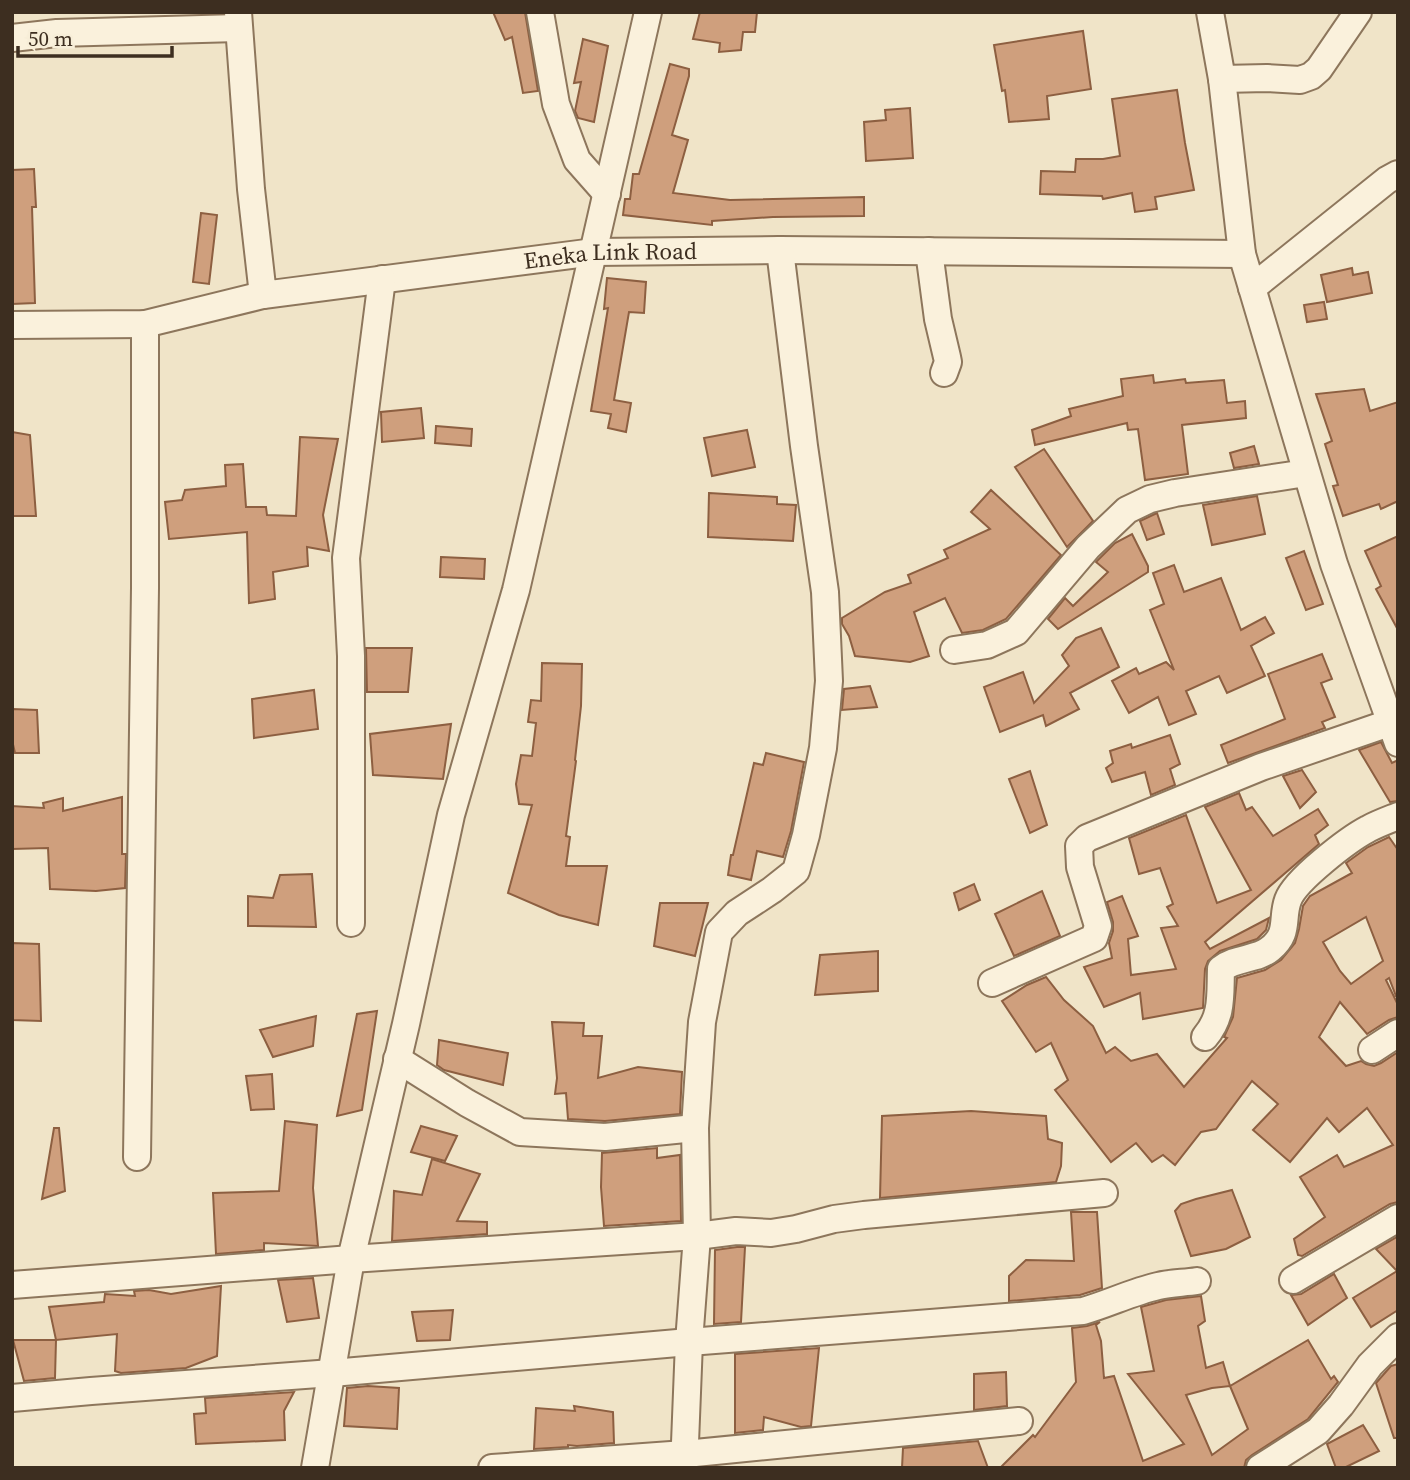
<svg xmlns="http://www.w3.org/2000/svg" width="1410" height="1480" font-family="'Source Serif 4',serif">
<rect width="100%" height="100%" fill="#f0e4c8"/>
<!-- building -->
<g fill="#cf9f7d" stroke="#8d5f41" stroke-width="2" fill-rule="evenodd">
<path d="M493,12H525L538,91L523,93L512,37L505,40Z"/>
<path d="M700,12H757L755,32H743L741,50L719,52L720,43L693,39Z"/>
<path d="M1083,31L1091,89L1047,96L1049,119L1009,122L1005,90L1002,91L994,45Z"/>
<path d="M583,39L608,46L594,122L578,118L575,111L581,82L574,83Z"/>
<path d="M670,64L689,69V76L672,135L688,140L673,193L730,200L864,197V216L773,217L712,221V225L623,215L625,199H630L633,174H639Z"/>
<path d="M1177,90L1185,143L1194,190L1155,197L1157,209L1135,212L1132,193L1103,199L1102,196L1040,194L1041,171L1075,172L1076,159H1103L1120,156L1112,99Z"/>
<path d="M910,108L913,158L866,161L864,122L886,120L885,110Z"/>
<path d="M34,169L36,207H32L35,303L12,304V170Z"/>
<path d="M201,213L217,215L209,284L193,282Z"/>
<path d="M1352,268L1353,275L1368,272L1372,293L1327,302L1321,275Z"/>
<path d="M607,278L646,282L644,313L629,312L614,400L631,403L626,432L608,428L611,414L591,411L608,308L604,309Z"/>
<path d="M1324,302L1327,319L1307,322L1304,305Z"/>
<path d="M1153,375L1154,383L1185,379L1186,383L1224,380L1227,403L1245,401L1246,418L1182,425L1188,474L1145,480L1138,429L1128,430L1127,423L1035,445L1032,430L1071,416L1069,409L1123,396L1121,379Z"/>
<path d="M1364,389L1370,411L1398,402V501L1381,509L1379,504L1343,516L1333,486L1338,485L1325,444L1332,441L1316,394Z"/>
<path d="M421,408L424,438L382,442L381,412Z"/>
<path d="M436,426L472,429L471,446L435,443Z"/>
<path d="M747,430L755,467L712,476L704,438Z"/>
<path d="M12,432L30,435L36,516H12Z"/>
<path d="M300,437L338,439L323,515L329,551L307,547L308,566L273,572L275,599L249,603L247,532L169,539L165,502L182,500L185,490L226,486L225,465L243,464L246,507H266L267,515L296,516Z"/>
<path d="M1254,446L1259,464L1234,468L1230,453Z"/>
<path d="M1044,449L1093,521L1067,547L1015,467Z"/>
<path d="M991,490L1061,555L1006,619L983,630L962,633L945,598L914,612L929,656L910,662L855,656L849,636L842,624V618L885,592L911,583L908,575L948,558L944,550L990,529L971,512Z"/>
<path d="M709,493L777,497V504L796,505L793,541L708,537Z"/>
<path d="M1257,496L1265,534L1212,545L1203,505Z"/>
<path d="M1157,513L1164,534L1147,540L1140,521Z"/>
<path d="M1132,534L1148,566V572L1058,629L1048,619L1065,598L1073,606L1108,572L1096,562L1115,543Z"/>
<path d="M1398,536V630L1376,589L1381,586L1365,551Z"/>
<path d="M1304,551L1323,604L1306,610L1286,558Z"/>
<path d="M441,557L485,559L484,579L440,577Z"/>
<path d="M1174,565L1184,592L1221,578L1241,630L1265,617L1274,633L1251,646L1265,676L1227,693L1219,676L1186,691L1196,714L1169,725L1158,697L1129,713L1112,681L1136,668L1139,674L1166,662L1174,670L1150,610L1164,604L1153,573Z"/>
<path d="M1101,628L1119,667L1070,693L1079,709L1046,726L1043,715L1000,732L984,687L1023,672L1034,703L1069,666L1062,655L1076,638Z"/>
<path d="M366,648H412L408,692H367Z"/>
<path d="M1322,654L1332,679L1321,683L1335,717L1322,722L1325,728L1228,763L1221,745L1285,719L1268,674Z"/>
<path d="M542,663L582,664L581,706L575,760L576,761L566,836L570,837L566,866H607L598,925L559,915L508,893L532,805L519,804L516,784L521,755L532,756L536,723L528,722L531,700L541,701Z"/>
<path d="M870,686L877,707L842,710L844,689Z"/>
<path d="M314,690L318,729L254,738L252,699Z"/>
<path d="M12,709L37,710L39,753H15L12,740Z"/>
<path d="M451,724L443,779L373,775L370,734Z"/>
<path d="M1170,735L1180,764L1170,769L1175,785L1151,795L1145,772L1112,782L1106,768L1113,763L1110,751L1131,744L1132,748Z"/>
<path d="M1381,742L1392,763L1398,760V801L1390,802L1359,750Z"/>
<path d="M766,753L804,762L791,831L783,857L757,851L751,880L728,875L731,855H733L754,763L763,765Z"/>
<path d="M1302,770L1316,792L1300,808L1283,776Z"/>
<path d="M1030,771L1047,825L1030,833L1009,779Z"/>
<path d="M1239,793L1246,810L1252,807L1273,836L1318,809L1328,825L1315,835L1319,844L1205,942L1210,949L1269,918L1266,930L1257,939L1220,951L1208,961L1205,969L1203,1008L1143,1019L1140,993L1104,1007L1084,967L1112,958L1109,943L1113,931V922L1107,902L1122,896L1138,936L1128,939L1131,975L1176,969L1161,928L1178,926L1167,907L1173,904L1160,868L1139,874L1129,838L1186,815L1217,903L1251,890L1205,807Z"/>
<path d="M122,797V854H126L125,888L96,891L50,889L48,848L12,849V806L44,808L43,803L63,798V811Z"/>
<path d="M1389,837L1398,850V996H1396L1389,978L1386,980L1398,1005V1017L1389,1020L1367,1034L1340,1002L1319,1037L1346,1066L1361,1061L1366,1064L1374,1066L1381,1063L1398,1052V1202L1390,1204L1302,1256L1298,1255L1294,1239L1325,1217L1300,1177L1337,1155L1344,1167L1393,1145L1367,1108L1339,1132L1327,1118L1290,1162L1253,1130L1278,1104L1252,1081L1216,1129L1201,1132L1175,1165L1163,1155L1152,1162L1136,1143L1111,1162L1055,1090L1068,1080L1051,1043L1036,1052L1002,1001L1027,985L1046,977L1064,1000L1093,1026L1106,1053L1115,1047L1131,1061L1157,1054L1184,1087L1227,1038L1224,1037L1233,1017L1237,978L1265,970L1281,960L1295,943L1299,929L1303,906L1310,896L1352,873L1346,863L1368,847ZM1366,917L1383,961L1351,984L1340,971L1323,942Z"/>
<path d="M312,874L316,927L248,926V896L273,898L280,875Z"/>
<path d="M974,884L980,900L959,910L954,893Z"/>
<path d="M1042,891L1060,936L1014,956L995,914Z"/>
<path d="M660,903H708L695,956L654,946Z"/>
<path d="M12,943L39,944L41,1021L12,1020Z"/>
<path d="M878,951V991L815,995L820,955Z"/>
<path d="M377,1011L362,1110L337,1116L357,1014Z"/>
<path d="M316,1016L313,1046L273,1057L260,1030Z"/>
<path d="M552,1022L584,1023L583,1036H602L598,1078L638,1067L682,1072L680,1114L605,1121L568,1119L566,1093L555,1094L557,1078Z"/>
<path d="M439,1040L508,1053L503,1085L444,1070L437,1065Z"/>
<path d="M272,1074L274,1109L251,1110L246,1076Z"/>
<path d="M971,1111L1046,1116L1048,1139L1062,1143L1061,1166L1056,1182L880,1198L882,1116Z"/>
<path d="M285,1121L317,1125L313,1188L318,1246L264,1243V1250L216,1254L213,1193L279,1191Z"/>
<path d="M421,1126L457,1136L445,1161L411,1152Z"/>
<path d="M54,1128H59L65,1191L42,1199Z"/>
<path d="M657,1148V1158L680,1155L681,1221L604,1226L601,1187L602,1153Z"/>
<path d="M432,1159L480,1174L457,1221L487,1222V1234L392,1241L394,1191L422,1195Z"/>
<path d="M1232,1190L1250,1237L1226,1249L1191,1256L1175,1211L1181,1204L1196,1199Z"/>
<path d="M1071,1212H1097L1102,1288L1080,1295L1009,1301V1276L1026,1260L1074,1261Z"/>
<path d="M1397,1237L1398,1238V1310L1371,1327L1353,1298L1397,1271L1376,1249Z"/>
<path d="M737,1247H745L741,1322L714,1324L715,1250Z"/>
<path d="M1334,1274L1347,1298L1308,1325L1291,1295L1301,1294Z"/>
<path d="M313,1278L319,1318L287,1322L278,1280Z"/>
<path d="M221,1286L217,1356L186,1368L121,1373L115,1371L117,1334L56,1340L49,1307L104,1302L105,1294L135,1296L134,1291L149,1290L171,1294Z"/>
<path d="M1201,1296L1205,1321L1198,1326L1206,1368L1223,1362L1230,1386L1308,1340L1331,1379L1334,1376L1338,1382L1308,1419L1252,1455L1246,1460L1244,1468H1000L1033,1435L1035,1437L1076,1382L1072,1328L1087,1326L1100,1322L1096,1325L1101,1341L1104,1378L1114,1376L1143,1461L1184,1444L1128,1374L1154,1371L1141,1307L1166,1300ZM1230,1386L1248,1429L1212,1455L1186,1395L1212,1388Z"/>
<path d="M453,1310L450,1340L417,1341L412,1312Z"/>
<path d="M13,1340H56L55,1378L24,1381Z"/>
<path d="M819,1348L811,1426L801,1427L764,1417L763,1430L735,1433V1354Z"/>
<path d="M1398,1364V1438H1394L1376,1383L1391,1366Z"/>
<path d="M1006,1372L1007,1406L974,1410V1374Z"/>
<path d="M368,1386L399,1388L397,1429L344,1426L347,1388Z"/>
<path d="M294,1392L284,1411L285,1440L196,1444L194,1414L206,1413L205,1398Z"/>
<path d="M574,1406L613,1412L614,1443L577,1446L568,1445V1447L534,1449L536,1408L575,1411Z"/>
<path d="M1363,1425L1379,1451L1344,1468H1336L1327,1444Z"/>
<path d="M978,1441L988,1468H902L903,1448Z"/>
</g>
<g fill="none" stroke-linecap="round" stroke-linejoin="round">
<!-- minor casing -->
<g stroke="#8d765c" stroke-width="30">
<g id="minor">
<path id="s1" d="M238,12L251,189L263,295L594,252L780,250L1242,254"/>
<path d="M540,12L556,104L577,160L607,194"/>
<path d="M1210,12L1222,79L1242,254L1334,564L1398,743"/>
<path d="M12,38L57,33L238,28"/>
<path d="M1222,79L1267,78L1300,80L1311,76L1319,69L1358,12"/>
<path d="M929,251L938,319L947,357L948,362L944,373"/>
<path d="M1252,288L1387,180L1398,174"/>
<path d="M12,325L145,324L263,295"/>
<path d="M954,650L987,645L1016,632L1088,547L1127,510L1150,499L1175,493L1306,473"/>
<path d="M351,923V656L346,558L382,279"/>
<path d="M992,983L1094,938L1098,926L1080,867L1079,846L1087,838L1261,767L1398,720"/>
<path d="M1205,1037C1223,1016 1220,996 1221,969C1236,957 1257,960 1270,949C1290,933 1281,919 1288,900C1295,880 1349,839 1368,829C1377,824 1388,820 1398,816"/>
<path d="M1372,1050L1398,1033"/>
<path d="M397,1059L467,1103L520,1132L605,1137L695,1128"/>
<path d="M137,1157L145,588V324"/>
<path d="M1293,1280L1398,1218"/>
<path d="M12,1285L351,1259L697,1236L736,1231L771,1233L796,1229L834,1219L864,1215L1104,1193"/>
<path d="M12,1398L91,1391L332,1373L689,1342L1083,1311C1108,1304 1132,1292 1158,1286C1170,1283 1184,1283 1197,1281"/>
<path d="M315,1468L351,1259L406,1024L451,815L516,590L648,12"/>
<path d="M492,1468L685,1454L1019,1421"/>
<path d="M684,1468L689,1342L697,1236L695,1128L702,1022L719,932L737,913L772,890L796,871L806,835L823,748L829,681L825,592L804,446L780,250"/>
<path d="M1260,1468L1318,1431L1341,1405L1370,1365L1398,1337"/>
</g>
</g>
<!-- minor -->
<use href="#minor" stroke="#faf1dc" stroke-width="26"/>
</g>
<g text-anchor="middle" stroke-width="7" stroke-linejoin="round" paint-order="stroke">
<!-- street labels -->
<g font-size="23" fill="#3d2e20" stroke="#f7eed8">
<text dy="8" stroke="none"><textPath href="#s1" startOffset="634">Eneka Link Road</textPath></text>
</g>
</g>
<!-- border -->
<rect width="1410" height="1480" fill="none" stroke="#3d2e20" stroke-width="28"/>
<!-- scale -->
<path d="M18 46v10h154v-10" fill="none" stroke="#3d2e20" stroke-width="3.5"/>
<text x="28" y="46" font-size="21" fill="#3d2e20" stroke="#f7eed8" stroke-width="5" paint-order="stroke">50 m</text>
</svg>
